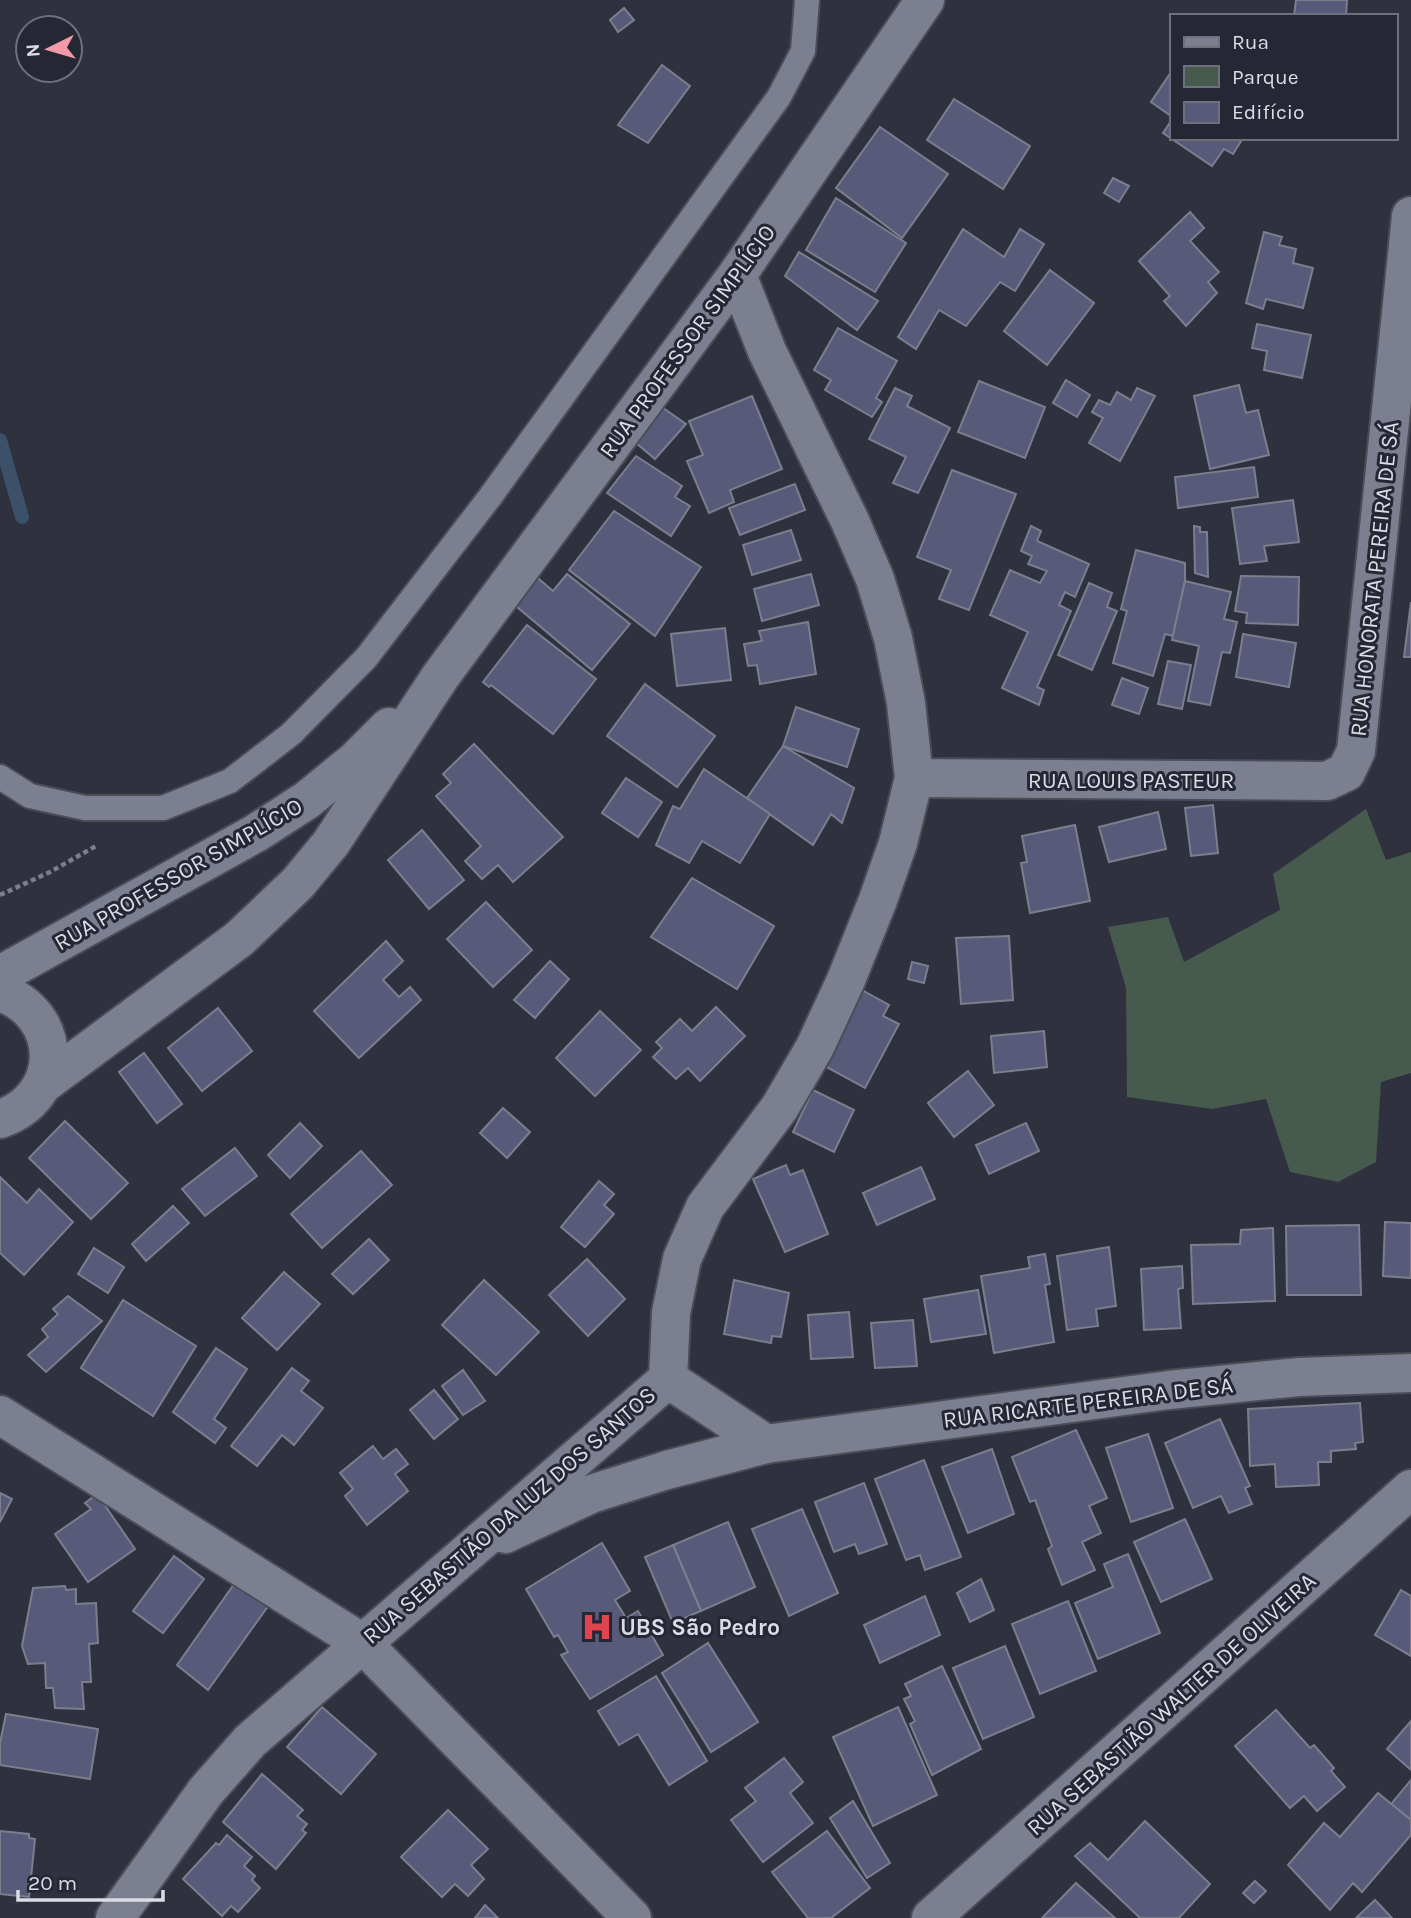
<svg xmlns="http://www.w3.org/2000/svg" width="1411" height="1918" font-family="Karla,sans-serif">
<rect width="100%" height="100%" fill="#2f313f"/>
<!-- green -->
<path fill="#465a4e" d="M1366,809L1386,860L1411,852V1073L1381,1082L1376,1162L1338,1182L1290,1172L1266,1099L1212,1109L1127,1097L1126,988L1108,927L1168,917L1184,962L1280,910L1273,874Z"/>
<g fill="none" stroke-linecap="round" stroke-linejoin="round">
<!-- stream -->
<path stroke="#3c5169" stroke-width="14" d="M0,440L22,517"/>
</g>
<!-- building -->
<g fill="#575b79" stroke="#7c7e8e" stroke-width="2">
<path d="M1296,0H1347L1346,16H1294Z"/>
<path d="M624,8L634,20L618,32L610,20Z"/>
<path d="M662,65L690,86L648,143L618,125Z"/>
<path d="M1171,72V116L1151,102Z"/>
<path d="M954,99L1030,146L1003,189L927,140Z"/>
<path d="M1171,121V138H1243L1233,154L1224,149L1212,166L1163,133Z"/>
<path d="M880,127L948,174L902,238L836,188Z"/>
<path d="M1113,178L1129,186L1119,202L1104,193Z"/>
<path d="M836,198L906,243L875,292L806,250Z"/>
<path d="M1190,212L1204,228L1190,241L1219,272L1208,282L1217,293L1186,326L1164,301L1170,296L1139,261Z"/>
<path d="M963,229L1004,257L1020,229L1044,244L1015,291L1000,282L966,326L939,310L916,349L898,337Z"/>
<path d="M1264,232L1282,237L1279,245L1296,249L1293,263L1313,268L1303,308L1266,299L1263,309L1246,303Z"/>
<path d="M799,252L878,301L857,330L785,276Z"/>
<path d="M1050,270L1094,303L1047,365L1004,331Z"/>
<path d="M1257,324L1311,335L1302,378L1264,370L1267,351L1252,348Z"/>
<path d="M838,328L897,361L876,398L882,402L872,417L825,390L831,380L814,370Z"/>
<path d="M1066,380L1090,395L1077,417L1053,403Z"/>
<path d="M979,381L1045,407L1025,458L958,432Z"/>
<path d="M1239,385L1246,413L1258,410L1269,455L1210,469L1194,396Z"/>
<path d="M895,388L912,396L907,406L950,428L918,493L893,483L906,457L869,439Z"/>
<path d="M1137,388L1155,396L1120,461L1089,443L1103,418L1092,412L1099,400L1110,405L1117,392L1131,400Z"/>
<path d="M752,396L782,469L730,490L734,502L709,513L687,461L703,455L689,421Z"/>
<path d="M656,403L686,424L655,459L629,437Z"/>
<path d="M636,456L682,486L675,497L690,506L671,536L607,493Z"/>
<path d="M1254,467L1258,497L1178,508L1175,477Z"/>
<path d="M952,470L1016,494L969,610L939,599L951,570L917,557Z"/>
<path d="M795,484L805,510L740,535L729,508Z"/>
<path d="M1293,500L1299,542L1264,546L1267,561L1240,564L1232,508Z"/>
<path d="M614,511L701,567L655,636L569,570Z"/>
<path d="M1031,526L1041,531L1037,541L1089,564L1075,597L1065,592L1059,605L1071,611L1037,687L1044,690L1039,705L1002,688L1028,632L990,615L1010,570L1040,583L1047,571L1028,564L1032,556L1021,551Z"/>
<path d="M1194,526L1200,527V532H1207L1208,577L1195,573Z"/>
<path d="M791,530L801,560L752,575L743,545Z"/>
<path d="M1136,550L1185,563V581L1173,636L1165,634L1153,676L1113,663L1127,611L1121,609Z"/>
<path d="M526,568L553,591L567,574L630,624L592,670L504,596Z"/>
<path d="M811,574L819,605L762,621L754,589Z"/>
<path d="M1241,576L1299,577L1298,625L1246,623L1247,613L1235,611Z"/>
<path d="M1185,581L1231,592L1224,619L1237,622L1230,653L1222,652L1210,705L1188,701L1199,646L1172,640Z"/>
<path d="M1089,583L1112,593L1107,607L1117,611L1092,670L1058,655Z"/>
<path d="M1411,602V657H1404Z"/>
<path d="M808,622L816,674L760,684L757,665L748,666L744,644L762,641L759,631Z"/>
<path d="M527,625L596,679L553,734L491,685L489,687L483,682Z"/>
<path d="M725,628L731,680L677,686L671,634Z"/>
<path d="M1243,634L1296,643L1289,687L1236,677Z"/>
<path d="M1168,661L1191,665L1182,709L1158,704Z"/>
<path d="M1122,678L1148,688L1139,714L1112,705Z"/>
<path d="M645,684L715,736L677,787L607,736Z"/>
<path d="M796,707L859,729L847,767L783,746Z"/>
<path d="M474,744L563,837L513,882L498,865L482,879L465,861L481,846L436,796L451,783L443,774Z"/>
<path d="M783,746L854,788L842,823L831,814L813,845L747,798Z"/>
<path d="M704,769L770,814L740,863L702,841L689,863L656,845L673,806L680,809Z"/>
<path d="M626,778L662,802L638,837L602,813Z"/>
<path d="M1213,805L1218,853L1191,856L1185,808Z"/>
<path d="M1158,812L1166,849L1109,862L1099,827Z"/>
<path d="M1075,825L1090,901L1030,913L1021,863L1027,862L1022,836Z"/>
<path d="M422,830L464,880L429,909L388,860Z"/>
<path d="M692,878L774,926L737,989L651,937Z"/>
<path d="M486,902L532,950L493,987L447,939Z"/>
<path d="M1009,936L1013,1000L961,1004L956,938Z"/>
<path d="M386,941L403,961L383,980L399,997L410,987L421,1000L359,1058L314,1011Z"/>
<path d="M550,961L569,979L535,1018L514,1000Z"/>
<path d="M912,962L928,966L924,983L908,979Z"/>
<path d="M862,990L889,1005L883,1016L899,1024L865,1088L823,1065Z"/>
<path d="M716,1007L745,1036L700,1081L688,1068L676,1079L653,1057L662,1048L656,1042L680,1019L692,1031Z"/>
<path d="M218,1008L252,1051L202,1091L168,1048Z"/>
<path d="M600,1011L641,1050L595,1096L556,1058Z"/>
<path d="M1044,1031L1047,1067L994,1073L991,1036Z"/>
<path d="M144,1053L182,1104L157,1123L119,1072Z"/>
<path d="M968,1071L994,1105L954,1137L928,1103Z"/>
<path d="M813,1090L854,1110L834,1152L793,1132Z"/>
<path d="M503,1108L530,1132L507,1158L480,1133Z"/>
<path d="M65,1121L128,1183L91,1219L29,1158Z"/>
<path d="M300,1123L322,1146L290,1178L268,1155Z"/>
<path d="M1026,1123L1039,1151L989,1174L976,1145Z"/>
<path d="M235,1148L257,1176L205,1216L182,1189Z"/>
<path d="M361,1151L392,1185L322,1248L291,1214Z"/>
<path d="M786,1165L790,1175L803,1170L828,1234L785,1252L753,1179Z"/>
<path d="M921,1167L935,1199L877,1225L863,1193Z"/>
<path d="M0,1177L27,1203L39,1189L73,1222L24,1275L0,1253Z"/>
<path d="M599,1181L614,1194L604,1205L614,1214L585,1247L561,1227Z"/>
<path d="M173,1206L189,1223L146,1261L132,1244Z"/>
<path d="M1385,1222L1411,1223V1278L1383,1276Z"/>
<path d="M1359,1225L1361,1295H1287L1286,1226Z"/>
<path d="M1273,1228L1275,1301L1193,1304L1191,1245L1240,1244L1241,1230Z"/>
<path d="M369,1239L389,1260L353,1294L332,1274Z"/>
<path d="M1109,1247L1116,1306L1096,1309L1098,1326L1067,1330L1057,1256Z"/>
<path d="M94,1248L124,1267L108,1293L78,1274Z"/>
<path d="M1045,1254L1050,1284L1045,1285L1054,1342L994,1353L981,1276L1030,1268L1028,1257Z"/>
<path d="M587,1259L625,1299L588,1336L549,1295Z"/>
<path d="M1182,1266L1183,1288L1178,1289L1181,1328L1144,1330L1141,1269Z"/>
<path d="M284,1272L320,1304L277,1350L242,1318Z"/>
<path d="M484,1280L539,1332L496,1375L442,1325Z"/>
<path d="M734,1280L789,1293L781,1337L772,1336L771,1343L724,1334Z"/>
<path d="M978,1290L986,1334L931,1342L924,1299Z"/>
<path d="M68,1296L102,1321L46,1372L28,1355L48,1337L42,1329L58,1314L53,1309Z"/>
<path d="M123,1300L196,1346L153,1416L81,1368Z"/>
<path d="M849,1312L853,1357L811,1359L808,1315Z"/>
<path d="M913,1320L917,1366L875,1368L871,1323Z"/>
<path d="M216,1348L247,1369L214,1419L226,1428L215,1443L173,1412Z"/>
<path d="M292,1368L309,1381L301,1391L323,1408L294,1445L282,1435L257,1466L231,1446Z"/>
<path d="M463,1370L485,1401L463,1415L442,1386Z"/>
<path d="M434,1390L458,1419L434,1439L410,1410Z"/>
<path d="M1360,1403L1363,1442L1355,1443L1356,1449L1331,1451V1462H1318L1319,1485L1276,1487L1275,1464L1250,1466L1248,1409Z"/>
<path d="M1220,1419L1250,1486L1245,1488L1252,1504L1229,1513L1221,1496L1193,1508L1165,1443Z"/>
<path d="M1076,1430L1107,1498L1089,1506L1101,1533L1082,1542L1095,1570L1062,1585L1048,1549L1052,1546L1035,1500L1030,1502L1012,1457Z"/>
<path d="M1148,1434L1173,1508L1131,1522L1106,1448Z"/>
<path d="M373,1446L383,1459L396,1449L408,1464L395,1474L408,1491L367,1525L345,1496L353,1489L340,1473Z"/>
<path d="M992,1449L1014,1514L968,1533L942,1467Z"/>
<path d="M924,1460L961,1557L925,1570L920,1555L906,1560L875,1479Z"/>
<path d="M864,1483L887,1544L859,1554L855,1544L834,1552L815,1502Z"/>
<path d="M0,1493L12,1499L0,1522Z"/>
<path d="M97,1494L135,1549L88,1582L55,1534L91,1509L85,1503Z"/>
<path d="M802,1509L838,1593L789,1616L752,1529Z"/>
<path d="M1185,1519L1212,1579L1161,1602L1134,1542Z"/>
<path d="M728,1522L755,1587L701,1611L673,1545Z"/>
<path d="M602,1543L630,1591L615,1600L626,1618L638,1611L663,1655L590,1699L561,1655L568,1652L558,1635L554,1637L526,1589Z"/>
<path d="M673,1545L701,1611L673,1623L645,1557Z"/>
<path d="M1128,1554L1160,1633L1098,1659L1075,1603L1113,1587L1104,1564Z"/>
<path d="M174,1556L204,1579L163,1633L133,1611Z"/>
<path d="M981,1579L994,1610L970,1622L957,1593Z"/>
<path d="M237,1580L269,1605L208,1690L177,1665Z"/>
<path d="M65,1586L66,1590L76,1589V1604L96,1603L98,1643L89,1644L91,1682H82L84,1709L55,1708L53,1688H46L45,1663L28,1664L22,1646L33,1588Z"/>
<path d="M1401,1590L1411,1596V1656L1375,1635Z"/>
<path d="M925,1596L940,1635L880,1663L864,1625Z"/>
<path d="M1068,1601L1096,1671L1040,1694L1012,1624Z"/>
<path d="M708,1643L758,1722L711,1752L662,1673Z"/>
<path d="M1005,1646L1034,1717L983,1739L953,1668Z"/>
<path d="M942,1666L981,1749L932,1775L910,1724L915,1721L904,1699L911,1696L905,1684Z"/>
<path d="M656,1676L707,1761L669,1785L638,1734L619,1745L598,1711Z"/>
<path d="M322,1707L376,1754L341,1794L287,1747Z"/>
<path d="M898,1707L937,1795L873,1826L833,1737Z"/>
<path d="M1276,1710L1310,1748L1314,1745L1334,1768L1331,1771L1345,1787L1317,1811L1304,1796L1290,1808L1235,1746Z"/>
<path d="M6,1714L98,1729L90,1779L0,1765V1743Z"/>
<path d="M1411,1721V1770L1387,1749Z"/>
<path d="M784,1758L803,1782L790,1793L813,1823L763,1862L731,1820L756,1801L745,1788Z"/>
<path d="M262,1774L303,1810L297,1816L307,1824L302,1830L306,1833L276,1869L223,1822Z"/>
<path d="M1411,1780V1820L1391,1804Z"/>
<path d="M1378,1793L1411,1820V1835L1362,1892L1353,1883L1330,1910L1288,1865L1324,1823L1340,1837Z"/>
<path d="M853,1801L890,1863L867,1878L830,1818Z"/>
<path d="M448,1810L488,1849L471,1865L484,1879L468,1896L455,1884L442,1897L401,1857Z"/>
<path d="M1145,1821L1210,1884L1179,1918H1140L1075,1856L1090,1843L1108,1860Z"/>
<path d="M0,1831L29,1834V1838L35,1839L29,1897L0,1894Z"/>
<path d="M827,1831L870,1888L831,1918H808L772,1872Z"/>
<path d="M227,1835L252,1857L244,1866L255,1876L252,1880L260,1888L238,1912L231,1906L222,1916L183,1879L216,1843L219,1845Z"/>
<path d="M1255,1881L1266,1891L1254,1903L1243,1893Z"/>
<path d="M1076,1883L1115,1918H1042Z"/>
<path d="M1375,1900L1392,1918H1356Z"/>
<path d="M485,1905L498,1918H475Z"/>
</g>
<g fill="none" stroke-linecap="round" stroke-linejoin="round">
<!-- lane casing -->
<g stroke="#4a4c57" stroke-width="28">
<path id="lane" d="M0,777L30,796L85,808H163L230,781L291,734L366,658L490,497L779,97L803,51L807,0"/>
</g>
<!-- street casing -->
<g stroke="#4a4c57" stroke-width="42">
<g id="street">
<path d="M914,778L1327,781L1346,772L1356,751L1411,216"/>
<path d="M668,1379L766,1444"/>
<path d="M0,1415L361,1642L632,1918"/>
<path d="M505,1534L591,1494L667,1470L766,1444L1169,1390L1299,1377L1411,1373"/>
<path d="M115,1918L206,1791L250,1741L668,1379L671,1313L682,1259L705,1207L780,1107L815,1047L846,980L878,900L898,843L914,778L906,703L893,638L875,579L850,521L767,351L737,275"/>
<path d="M931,1918L1411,1489"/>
</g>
</g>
<!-- secondary casing -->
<g stroke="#4a4c57" stroke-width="42">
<g id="secondary">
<path d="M0,975L256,833L307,800L356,760L389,727"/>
<path d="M0,992C65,1015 65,1097 0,1119"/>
<path d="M42,1085L239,939L298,883L331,843L440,677L737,275L925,0"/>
</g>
</g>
<!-- path -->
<path stroke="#7c7e8a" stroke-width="4.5" stroke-dasharray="5 3.5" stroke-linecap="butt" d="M0,895L50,872L96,846"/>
<!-- lane -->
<use href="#lane" stroke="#7c7f8f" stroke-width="24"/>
<!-- street -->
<use href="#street" stroke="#7c7f8f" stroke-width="38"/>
<!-- secondary -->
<use href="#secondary" stroke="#7c7f8f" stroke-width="38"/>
</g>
<!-- icons -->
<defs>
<g id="hospital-bare" transform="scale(2.415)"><path d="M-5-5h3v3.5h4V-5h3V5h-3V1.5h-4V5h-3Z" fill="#e0444e" stroke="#252735" stroke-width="2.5" paint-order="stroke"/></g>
</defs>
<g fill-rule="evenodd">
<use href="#hospital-bare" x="597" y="1627"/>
</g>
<g text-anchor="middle" stroke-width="6" stroke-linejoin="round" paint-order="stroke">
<!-- street labels -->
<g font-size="23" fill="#dbdde6" stroke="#252735">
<text transform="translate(687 341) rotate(-54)" y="8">RUA PROFESSOR SIMPLÍCIO</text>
<text transform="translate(1374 579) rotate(-84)" y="8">RUA HONORATA PEREIRA DE SÁ</text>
<text x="1131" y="788">RUA LOUIS PASTEUR</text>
<text transform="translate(178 874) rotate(-30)" y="8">RUA PROFESSOR SIMPLÍCIO</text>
<text transform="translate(1088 1402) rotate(-7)" y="8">RUA RICARTE PEREIRA DE SÁ</text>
<text transform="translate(509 1515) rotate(-41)" y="8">RUA SEBASTIÃO DA LUZ DOS SANTOS</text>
<text transform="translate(1171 1704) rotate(-42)" y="8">RUA SEBASTIÃO WALTER DE OLIVEIRA</text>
</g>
<!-- poi labels -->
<g font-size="23" font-weight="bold" fill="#dbdde6" stroke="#252735" text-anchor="start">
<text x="620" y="1635">UBS São Pedro</text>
</g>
</g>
<!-- legend -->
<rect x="1170" y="14" width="228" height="126" fill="#252735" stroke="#6e707c" stroke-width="2"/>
<rect x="1184" y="37" width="35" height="10" fill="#7c7f8f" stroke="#6e707c" stroke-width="2"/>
<text x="1232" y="49" font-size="21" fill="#dbdde6">Rua</text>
<rect x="1184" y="66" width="35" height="21" fill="#465a4e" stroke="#6e707c" stroke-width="2"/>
<text x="1232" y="84" font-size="21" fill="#dbdde6">Parque</text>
<rect x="1184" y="102" width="35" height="21" fill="#575b79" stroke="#6e707c" stroke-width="2"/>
<text x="1232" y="119" font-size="21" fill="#dbdde6">Edifício</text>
<!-- north arrow -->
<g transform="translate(49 49) rotate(265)"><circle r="33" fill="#252735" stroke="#6e707c" stroke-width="2"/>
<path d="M0-5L12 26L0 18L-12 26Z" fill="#f39aa9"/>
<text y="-10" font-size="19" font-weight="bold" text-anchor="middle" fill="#dbdde6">N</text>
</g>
<!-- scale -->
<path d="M18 1890v10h145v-10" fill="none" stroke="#dbdde6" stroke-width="3.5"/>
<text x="28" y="1890" font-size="21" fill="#dbdde6" stroke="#252735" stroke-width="5" paint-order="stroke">20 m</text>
</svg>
